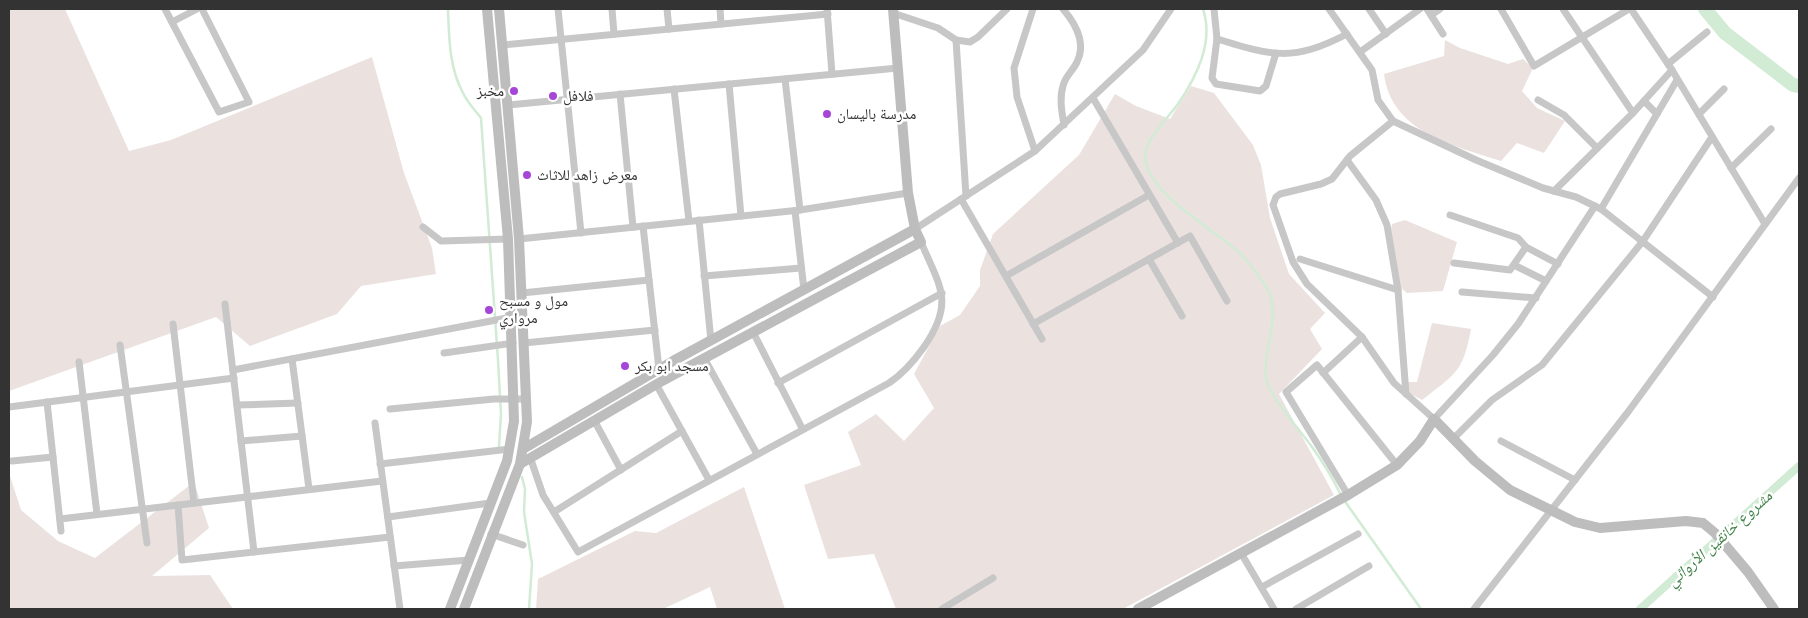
<svg xmlns="http://www.w3.org/2000/svg" width="1808" height="618" font-family="'PT Sans','Noto Naskh Arabic',sans-serif">
<rect width="100%" height="100%" fill="#fff"/>
<!-- green -->
<g fill="#ebe2e0">
<path d="M9,9H65L129,151L171,140L372,57L404,173L432,248L436,274L361,286L337,314L250,346L216,317L9,391Z"/>
<path d="M1445,40L1460,48L1508,64L1523,59L1533,68L1522,91L1537,108L1565,121L1544,153L1517,143L1501,161C1454,146 1391,132 1384,74L1444,56Z"/>
<path d="M1191,86L1214,93L1253,145L1261,165L1270,218L1289,274L1325,313L1310,329L1322,349L1279,394L1334,495L1123,609H896L874,554L828,559L804,485L861,465L848,432L876,414L904,441L934,408L914,374L940,326L960,315L980,286V270L993,234L1079,155L1115,94L1136,106L1170,119Z"/>
<path d="M1405,220L1457,242L1443,291L1407,293L1399,286L1391,229L1392,224Z"/>
<path d="M1432,323L1471,329C1463,373 1455,374 1422,400L1407,392L1406,382H1417Z"/>
<path d="M9,473L21,510L58,541L95,558L194,482L209,528L152,576L210,575L233,609H9Z"/>
<path d="M744,487L785,609H717L710,587L663,609H536L538,579L635,531L656,533Z"/>
</g>
<g fill="none" stroke-linecap="round" stroke-linejoin="round">
<!-- stream -->
<g stroke="#d1ebd4" stroke-width="2.5">
<path d="M448,9C449,36 449,68 463,93C467,102 475,110 481,118L498,360L501,414L499,447"/>
<path d="M1203,9C1214,42 1197,76 1178,104C1169,117 1143,141 1145,158C1151,198 1214,228 1242,255C1250,264 1258,275 1265,285C1284,312 1262,348 1266,378C1269,396 1300,430 1312,447C1323,462 1333,479 1341,495"/>
<path d="M522,477L525,489L524,512L532,564L529,609"/>
<path d="M1344,500L1421,609"/>
</g>
<!-- canal -->
<path stroke="#d1ebd4" stroke-width="8" d="M1640,609L1799,466"/>
<!-- river -->
<path stroke="#d1ebd4" stroke-width="14" d="M1705,9L1725,33L1793,85L1799,86"/>
<!-- street -->
<g stroke="#c7c7c7" stroke-width="7">
<path d="M165,9L219,112L249,102L202,9"/>
<path d="M558,9L581,233"/>
<path d="M612,9L614,34"/>
<path d="M667,9L669,29"/>
<path d="M720,9L721,24"/>
<path d="M827,9L832,74"/>
<path d="M1033,9L1014,68L1017,97L1035,151"/>
<path d="M1063,9C1075,23 1087,42 1077,62C1073,71 1065,76 1063,86C1059,99 1062,112 1064,125"/>
<path d="M1214,9L1217,39L1212,78L1216,84L1260,91L1266,86L1276,53"/>
<path d="M1329,9L1372,70L1378,100L1393,121L1476,160L1543,188L1576,197L1601,209L1713,297"/>
<path d="M1369,9L1386,34"/>
<path d="M1427,9L1443,34"/>
<path d="M1501,9L1534,66L1629,9"/>
<path d="M1563,9L1633,113"/>
<path d="M1631,9L1672,70L1765,224"/>
<path d="M893,13L938,28L956,40L970,42L978,37L1007,9"/>
<path d="M1431,15L1440,9"/>
<path d="M172,22L197,9"/>
<path d="M1217,39C1273,56 1293,62 1347,34"/>
<path d="M956,40L966,196"/>
<path d="M503,45L828,14"/>
<path d="M1360,52L1420,9"/>
<path d="M1668,64L1707,32"/>
<path d="M785,79L800,210"/>
<path d="M729,84L741,216"/>
<path d="M674,89L689,221"/>
<path d="M620,94L633,227"/>
<path d="M1093,98L1178,243"/>
<path d="M1538,100L1564,115L1597,148"/>
<path d="M1644,101L1657,114"/>
<path d="M508,105L898,68"/>
<path d="M1699,114L1724,89"/>
<path d="M1393,121L1350,156L1332,179L1321,184L1280,194L1276,197L1273,205L1293,262L1307,284L1362,337L1394,383L1434,419L1493,355L1518,324L1595,206"/>
<path d="M1347,160L1376,200L1387,225L1398,290L1406,394"/>
<path d="M1731,168L1771,129"/>
<path d="M1554,191L1633,113L1672,70"/>
<path d="M961,199L1042,339"/>
<path d="M1601,209L1677,80"/>
<path d="M795,211L804,290"/>
<path d="M1450,215L1518,238L1526,247L1558,264"/>
<path d="M699,220L711,341"/>
<path d="M643,226L659,369"/>
<path d="M423,227L441,241L508,239"/>
<path d="M915,229L1035,151L1143,50L1171,9"/>
<path d="M519,239L800,210L908,193"/>
<path d="M1149,259L1182,316"/>
<path d="M1300,259L1398,290"/>
<path d="M1454,263L1510,270L1526,247"/>
<path d="M1514,265L1546,281"/>
<path d="M704,276L801,268"/>
<path d="M1006,276L1149,195"/>
<path d="M1462,292L1536,298"/>
<path d="M522,293L649,280"/>
<path d="M225,304L254,552"/>
<path d="M173,324L194,503"/>
<path d="M1033,324L1190,236L1227,301"/>
<path d="M753,332L802,428"/>
<path d="M524,343L655,330"/>
<path d="M120,345L147,543"/>
<path d="M444,353L513,343"/>
<path d="M704,358L757,454"/>
<path d="M292,359L309,489"/>
<path d="M79,362L97,514"/>
<path d="M233,370L512,317"/>
<path d="M1323,373L1362,337"/>
<path d="M778,383L942,293"/>
<path d="M656,384L709,480"/>
<path d="M47,402L61,531"/>
<path d="M237,405L298,403"/>
<path d="M9,407L234,378"/>
<path d="M390,409L494,399H526"/>
<path d="M594,420L621,470"/>
<path d="M375,423L400,609"/>
<path d="M1454,438L1492,400L1542,365L1643,241L1712,137"/>
<path d="M241,441L302,436"/>
<path d="M1501,441L1575,480"/>
<path d="M530,457L543,495L578,552L889,383C904,373 914,361 924,347C955,302 940,287 921,242"/>
<path d="M12,461L53,457"/>
<path d="M380,464L510,449"/>
<path d="M1348,495L1286,392L1317,365L1397,465"/>
<path d="M178,505L182,560L390,537"/>
<path d="M554,512L682,431"/>
<path d="M388,517L490,503"/>
<path d="M60,519L382,481"/>
<path d="M491,534L523,545"/>
<path d="M1241,553L1274,609"/>
<path d="M394,566L469,560"/>
<path d="M1262,587L1358,534"/>
<path d="M942,609L993,578"/>
<path d="M1296,609L1369,566"/>
<path d="M1474,609L1628,412L1799,178"/>
</g>
<!-- secondary -->
<g stroke="#bdbdbd" stroke-width="10">
<path d="M523,449L673,361L915,229"/>
<path d="M520,464L662,381L921,242L915,229L908,193L893,9"/>
<path d="M450,609L507,461L514,421L508,239L487,9"/>
<path d="M464,609L520,464L527,422L519,239L499,9"/>
<path d="M1138,609L1348,495L1397,465L1420,441L1434,419L1475,461L1510,490L1575,522L1600,528L1686,521L1703,523L1715,533L1748,572L1774,609"/>
</g>
</g>
<!-- markers -->
<g fill="#a646d8" stroke="#fff" stroke-width="2">
<circle cx="514" cy="91" r="5"/>
<circle cx="553" cy="96" r="5"/>
<circle cx="827" cy="114" r="5"/>
<circle cx="527" cy="175" r="5"/>
<circle cx="489" cy="310" r="5"/>
<circle cx="625" cy="366" r="5"/>
</g>
<g text-anchor="middle" stroke-width="5" stroke-linejoin="round" paint-order="stroke">
<!-- poi labels -->
<g font-size="15" fill="#333" stroke="#fff" text-anchor="start">
<text x="504" y="96" text-anchor="end">مخبز</text>
<text x="563" y="101">فلافل</text>
<text x="837" y="119">مدرسة بالیسان</text>
<text x="537" y="180">معرض زاهد للاثاث</text>
<text x="499" y="306">مول و مسبح<tspan x="499" dy="17">مرواري</tspan></text>
<text x="635" y="371">مسجد ابو بكر</text>
</g>
<!-- water labels -->
<g font-size="16" font-style="italic" fill="#418349" stroke="#fff">
<text transform="translate(1719 538) rotate(-42)" y="6">مشروع خانقين الأروائي</text>
</g>
</g>
<!-- border -->
<rect width="1808" height="618" fill="none" stroke="#333333" stroke-width="20"/>
</svg>
